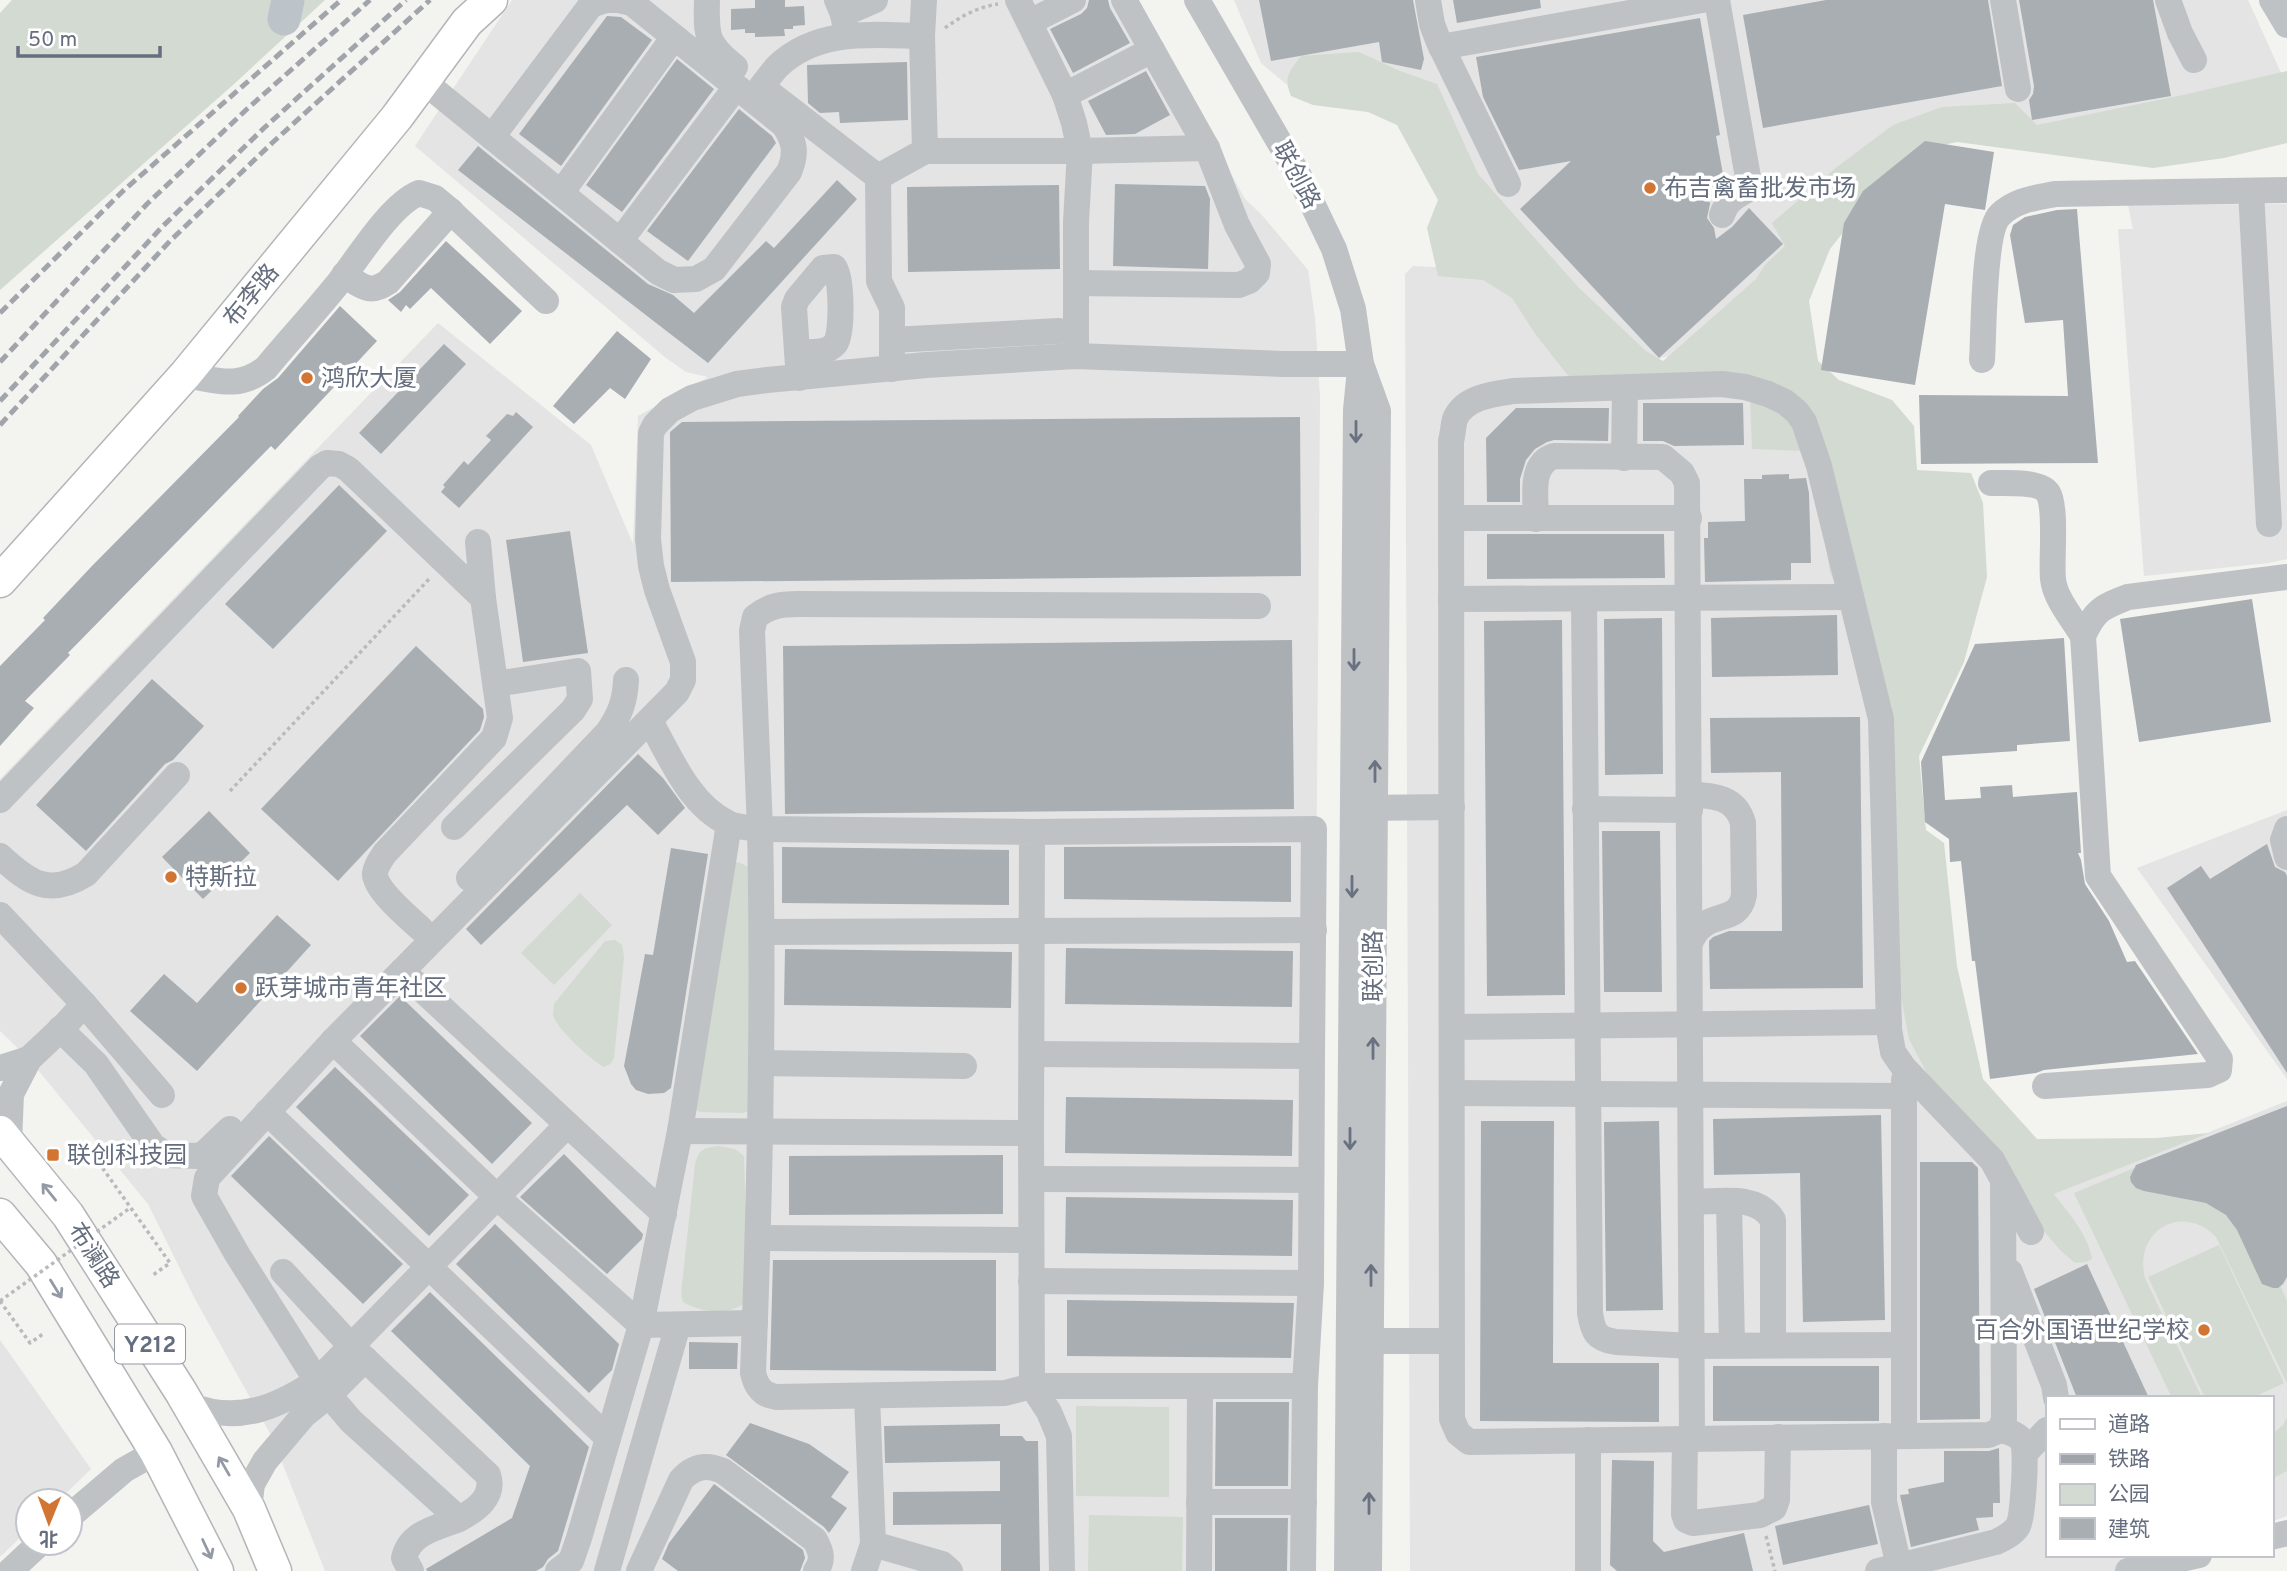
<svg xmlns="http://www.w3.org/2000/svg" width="2287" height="1571" font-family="Overpass,'Noto Sans SC',sans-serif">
<rect width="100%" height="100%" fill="#f3f3f0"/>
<!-- built -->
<g fill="#e3e4e3">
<path d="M512,0H1134L1245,199L1262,215L1308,270L1315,318L1320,397L1311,1571H325L272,1437L195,1299L148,1204L29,1059L0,1031V779L438,323L591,445L633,544L638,416L708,377L686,372L666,358L415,146Z"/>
<path d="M1234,0H2248L2287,86L2117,126L1929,135L1743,340L1633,364L1435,123L1297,93L1261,63Z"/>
<path d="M2287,204V559L2269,563L2144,576L2118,229H2133L2128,205Z"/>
<path d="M1413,266L1476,269L1503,280L1573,362L1786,392L1892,707L1914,1032L2054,1194L2287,1101V1516L2271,1522V1398H2047V1555H2185L2133,1571H1410L1405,274Z"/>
<path d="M2287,810V1079L2137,868Z"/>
<path d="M0,1340L91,1469L58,1501H28V1530L0,1557Z"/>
</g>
<!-- green -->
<g fill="#d3dad1">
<path d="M12,0H325L233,85L0,290V13Z"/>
<path d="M1359,52L1400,71L1437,84L1478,174L1578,287L1646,351L1663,361L1756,279L1765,265L1785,246L1772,223L1837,167L1893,125L1942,107L2015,103L2037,125L2183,95L2287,71V143L2224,158L2153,168L1957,142L1919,150L1872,196L1830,249L1809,301L1818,361L1839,380L1892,400L1914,426L1917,470L1971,473L1983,503L1987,577L1964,662L1919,756L1926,830L1944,843L1957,966L1983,1079L2037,1139L2156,1138L2209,1133L2054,1194C2068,1213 2088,1234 2092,1259L2086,1262L2075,1263L2060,1250L2027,1211L1929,1077L1909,1039L1899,986L1894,891L1892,707L1830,572L1813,470L1805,451L1752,449L1750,399L1570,378L1536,335L1512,298L1483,280L1438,276L1427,228L1438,200L1397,125L1368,112L1313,105L1291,96C1283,76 1290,71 1301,56Z"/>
<path d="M738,862L755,870L751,1110L743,1113L700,1112L694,1109L729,865Z"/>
<path d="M580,893L612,925L554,985L521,953Z"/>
<path d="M615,940L622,945L624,957L614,1058L610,1064L604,1067C592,1061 556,1028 553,1015C553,1014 554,1005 554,1004L605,941Z"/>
<path d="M2214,1135L2287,1301V1383L2216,1237C2182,1202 2133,1231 2145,1278L2202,1398H2172L2074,1193Z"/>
<path d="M718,1146L735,1149L744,1156L748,1300C730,1317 703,1313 683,1302L681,1294L695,1164C699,1149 704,1148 718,1146Z"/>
<path d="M2219,1245L2284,1383L2252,1398H2205L2148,1277Z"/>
<path d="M1076,1406L1169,1407V1497L1076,1496Z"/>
<path d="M2287,1417V1471L2271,1479V1435L2283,1425Z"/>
<path d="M1089,1515L1183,1517L1182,1571H1088Z"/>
</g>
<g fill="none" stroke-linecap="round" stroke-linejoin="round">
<!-- river -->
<path stroke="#bcc3c9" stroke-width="33" d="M284,19L288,0"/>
</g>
<!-- building -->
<g fill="#a9aeb3">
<path d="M755,0H785V7L804,6L805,25L793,26V29H784L785,36L755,37V33H745V29L731,30V9L755,8Z"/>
<path d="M1089,0H1108L1110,8L1130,43L1073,73L1050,29L1081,14L1087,8Z"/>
<path d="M1259,0H1413L1424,59L1421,70L1382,62L1379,42L1271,61Z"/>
<path d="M1453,0H1540L1541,8L1457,23Z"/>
<path d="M1826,0H1988L2002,86L1763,128L1743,15Z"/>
<path d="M2019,0H2153L2171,96L2032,120L2029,100L2033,94L2034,86Z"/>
<path d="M607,16L621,17L652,40L561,166L519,134Z"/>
<path d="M1700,18L1720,135L1716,136L1725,185L1707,189L1710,204L1707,218L1714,228L1716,239L1732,227L1749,208L1783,244L1659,358L1520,209L1571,161L1519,170L1483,97L1476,57Z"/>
<path d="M677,59L714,89L622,212L586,185Z"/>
<path d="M907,62L908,120L840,123L839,112L820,113L808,103L807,65Z"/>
<path d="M1146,71L1170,115L1135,134L1106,135L1088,101Z"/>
<path d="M739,109L772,136L776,143L688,261L647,231Z"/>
<path d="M1925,141L1994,152L1985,210L1945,204L1915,385L1821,370L1844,223L1863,191Z"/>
<path d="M478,146L648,284L673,295L694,313L766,241L774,248L837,180L857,199L708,363L458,170Z"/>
<path d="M1115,184L1205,186L1210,199L1208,269L1113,266Z"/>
<path d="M1059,185L1060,269L908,272L907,187Z"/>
<path d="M2077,209L2098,463L1921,464L1919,395L2068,396L2063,320L2025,323L2010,235L2013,225L2025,217L2057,210Z"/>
<path d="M446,241L522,311L490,344L431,288L410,309L406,305L401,312L388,300L400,292Z"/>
<path d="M340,306L377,341L275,450L271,446L68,653L70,655L25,701L34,708L0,746V666L45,620L43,618L91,567L239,417L238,416L263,389L278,378Z"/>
<path d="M617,331L651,359L625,399L610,388L574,424L553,406Z"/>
<path d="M444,344L466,364L381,454L359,433Z"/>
<path d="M1643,403H1743L1744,445L1674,446L1663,441H1643Z"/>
<path d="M1516,408H1609L1608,441L1554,440L1547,442L1535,449L1526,460L1520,479V502H1487L1486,438Z"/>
<path d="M516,412L533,427L459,508L441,492L445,487L443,485L464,461L468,465L491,440L486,436L507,414L513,416Z"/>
<path d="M1300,417L1301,576L671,582L670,432L682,422Z"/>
<path d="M1789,474V479L1806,478L1809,493L1811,563H1791V580L1705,582L1704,538H1708V522L1745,521L1744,479H1762V475Z"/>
<path d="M339,485L387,531L273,649L225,604Z"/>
<path d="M570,531L588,653L523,662L506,540Z"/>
<path d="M1487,534H1664L1665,578L1487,579Z"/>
<path d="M2252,599L2271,722L2139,742L2120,619Z"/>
<path d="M1837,615L1838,675L1712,677L1711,618Z"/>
<path d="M1662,618L1663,774L1605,775L1604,619Z"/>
<path d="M1562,620L1565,995L1487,996L1484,621Z"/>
<path d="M2064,638L2070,741L2017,745V751L1942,756L1945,800L1981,798L1980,787L2012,785L2013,797L2077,792L2081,853H2078L2081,860L2085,884L2109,921L2127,962L2135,961L2198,1054L2044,1070L2036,1073L1990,1079L1975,961H1972L1961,861L1950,862L1949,839L1925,822L1921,762L1975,644Z"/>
<path d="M1292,640L1294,809L785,814L783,646Z"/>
<path d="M416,646L483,709L484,717L480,730L338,881L261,809Z"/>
<path d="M152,679L204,726L173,760L165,764L86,851L36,805Z"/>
<path d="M1860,717L1863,988L1710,989L1709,941L1713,937L1729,931H1782L1781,772L1711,773L1710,718Z"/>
<path d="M638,754L663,778L685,808L658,835L627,805L481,945L466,929Z"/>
<path d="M209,811L250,853L203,899L162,857Z"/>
<path d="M1602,831H1660L1662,992H1604Z"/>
<path d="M2267,844L2275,867L2285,872L2287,876V1073L2167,888L2201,866L2210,879Z"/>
<path d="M1233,846H1291V902L1064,899V847Z"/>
<path d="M782,847L1009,850V905L782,903Z"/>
<path d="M671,848L708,854L671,1088L664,1093L648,1094L636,1090L631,1084L624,1066L645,954L653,955Z"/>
<path d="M277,915L311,945L197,1071L130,1011L164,974L197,1003Z"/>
<path d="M1066,948L1293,951L1292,1007L1065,1004Z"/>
<path d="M785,949L1012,952L1011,1008L784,1005Z"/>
<path d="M400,996L532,1123L492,1164L360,1036Z"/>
<path d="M335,1067L469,1195L429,1236L296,1107Z"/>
<path d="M1066,1097L1293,1100L1292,1156L1065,1153Z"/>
<path d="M2287,1106V1277L2283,1284L2278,1288H2273L2262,1284L2237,1230L2226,1215L2206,1203L2144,1191L2136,1188L2131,1182L2130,1177L2136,1165Z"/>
<path d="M1881,1115L1885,1320L1803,1322L1800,1173L1714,1175L1713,1119Z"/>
<path d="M1481,1121H1554L1553,1363H1659V1422L1480,1421Z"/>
<path d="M1659,1121L1663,1310L1606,1311L1604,1122Z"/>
<path d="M269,1136L403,1264L363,1304L231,1176Z"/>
<path d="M564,1154L643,1234L642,1239L607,1274L520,1197Z"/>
<path d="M1003,1155V1214L789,1215V1156Z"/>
<path d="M1920,1162H1972L1978,1168L1980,1419L1920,1420Z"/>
<path d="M1066,1197L1293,1200L1292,1256L1065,1253Z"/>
<path d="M495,1224L619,1344L612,1370L589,1393L456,1264Z"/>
<path d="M773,1260H996V1371L770,1370Z"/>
<path d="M2087,1264L2149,1398H2077L2034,1289Z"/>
<path d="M430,1292L589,1447L558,1551L548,1559L543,1567L536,1571H427L426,1569L512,1518L530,1466L391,1331Z"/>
<path d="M1067,1300L1294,1303L1291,1358L1067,1356Z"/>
<path d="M689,1342L738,1343L737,1369H689Z"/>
<rect x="1713" y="1366" width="166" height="55"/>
<path d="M1216,1402H1289L1288,1486H1215Z"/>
<path d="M750,1423L809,1444L849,1472L831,1497L847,1508L829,1533L824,1527L726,1455Z"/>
<path d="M1000,1424V1436H1022L1026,1441H1038L1040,1571H1001V1524L893,1525V1492L1000,1491V1461L885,1463L884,1426Z"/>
<path d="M1999,1448L2000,1503H1993V1517L1976,1518L1979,1530L1911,1547L1900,1495L1909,1494L1908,1489L1944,1482V1451H1989Z"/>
<path d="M1612,1460L1654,1461L1653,1541L1664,1552L1744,1533L1753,1571H1617L1610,1565Z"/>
<path d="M714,1484L803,1550L805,1558L800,1571H678L662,1559L669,1543Z"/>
<path d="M1869,1505L1878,1544L1783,1565L1775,1526Z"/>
<path d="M1215,1518H1288L1287,1571H1215Z"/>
</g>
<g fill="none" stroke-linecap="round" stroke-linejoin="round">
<!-- major casing -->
<g stroke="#b3b5b9" stroke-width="35">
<g id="major">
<path d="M0,581L185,375L397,117L467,22L491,0"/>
<path d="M0,1132L68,1215L181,1392L249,1509L275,1571"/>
<path d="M0,1215L41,1264L156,1452L217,1571"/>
</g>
</g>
<!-- path -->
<g stroke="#b9babd" stroke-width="3.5" stroke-dasharray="3.5 3.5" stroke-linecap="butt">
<path d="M945,28C961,16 978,7 998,4"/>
<path d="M230,791L431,577"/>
<path d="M74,1160L89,1149L170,1263L153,1275"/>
<path d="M0,1301L30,1343L43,1334"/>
<path d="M1766,1536L1775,1571"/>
</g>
<!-- minor -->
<g stroke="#bfc2c5" stroke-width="26">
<path d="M707,0C706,36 706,44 735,67"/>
<path d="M837,0L843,14L847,35"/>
<path d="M1018,0L1065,95L1074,123L1080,151L1076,222V356"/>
<path d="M1197,0L1299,176L1334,249L1353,309L1361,364L1378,411L1369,1571"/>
<path d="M1428,0L1432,24L1438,40L1508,184"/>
<path d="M1717,0L1749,183L1747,190C1734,197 1727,201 1722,215"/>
<path d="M2003,0L2018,89"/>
<path d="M2168,0L2180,33L2194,60"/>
<path d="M2272,0L2287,25"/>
<path d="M843,14L875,0"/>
<path d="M1030,22L1073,0"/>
<path d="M1441,47L1702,0"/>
<path d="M423,81L658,272L674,280L696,279L714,269L789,172C797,153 795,142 784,125L632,3L619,0"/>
<path d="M761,87C767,80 772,72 778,66C818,28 872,35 922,36"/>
<path d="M772,95L878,177L879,281L892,308V369"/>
<path d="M1065,95L1152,50"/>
<path d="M492,137L591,5L606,0H616"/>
<path d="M925,151H1080L1207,148"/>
<path d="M878,177L925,151L922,36L924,0"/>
<path d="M2251,191L2269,524"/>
<path d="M561,193L674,37"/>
<path d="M620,241L736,87"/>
<path d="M344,275C362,286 369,295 388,282L451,211"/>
<path d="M1076,283L1239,285L1249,281L1257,273L1258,264L1237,225L1207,148L1124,0"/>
<path d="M892,340L1059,331"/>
<path d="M797,352L794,307L797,299L823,268L834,267C842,275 843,336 835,344C827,354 808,352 797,352L799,378"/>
<path d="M1982,360C1984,332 1983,231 2000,215C2015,200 2035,198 2055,194L2287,190"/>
<path d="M185,375C217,380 238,390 266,368C290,339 316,311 340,281C359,257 390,205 419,193L435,198L447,208L546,301"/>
<path d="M1722,384L1745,387L1768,394L1785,402L1797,412L1804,422L1819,466L1881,719L1889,1029L1893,1052L1904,1068L1992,1160L2003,1180L2004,1419L2000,1430L1989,1435L1469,1442L1458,1433L1452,1419L1451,441C1453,434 1453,426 1455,419C1464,397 1493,394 1513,391Z"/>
<path d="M1624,458L1625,388"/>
<path d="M1991,483C2005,483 2040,481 2048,493C2057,508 2051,560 2053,579C2055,599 2073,619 2083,636"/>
<path d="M1451,518H1689"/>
<path d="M1536,519C1536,497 1529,464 1554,456L1663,457L1682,473L1687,483L1692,1439"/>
<path d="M478,542L483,598"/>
<path d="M1451,599L1851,597"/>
<path d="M1584,599L1590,1313C1593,1332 1596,1339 1616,1342L1693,1346L1904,1345"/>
<path d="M650,721C670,756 689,805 728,823C737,828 750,827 760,829C764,1010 760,1192 753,1373C756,1386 762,1395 776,1397L1005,1393L1032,1386L1031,1133"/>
<path d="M1690,795C1713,795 1736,797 1743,823L1744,895C1738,928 1705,906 1690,943"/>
<path d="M0,800L320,467L327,463L339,464L348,469L483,598L500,718L494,738L385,853C381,859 376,865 375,873C373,888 409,918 421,929"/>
<path d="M1359,808L1452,807"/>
<path d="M1585,809L1690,810"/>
<path d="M454,827L573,710L580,699L578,671L496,684"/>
<path d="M2287,829L2283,840L2287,857"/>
<path d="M1032,832L1314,829L1312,1056"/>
<path d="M0,856C29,883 49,897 86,874L177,775"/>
<path d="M469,878L608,732C620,714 625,702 626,680"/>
<path d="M0,915L84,1004"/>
<path d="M763,932L1314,930"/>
<path d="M402,971L664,1214"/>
<path d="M1452,1027L1889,1022"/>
<path d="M60,1029L96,1064L153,1146L167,1155L199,1156L206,1152L230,1129"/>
<path d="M333,1041L497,1197L567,1125"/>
<path d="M29,1059L66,1024L84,1004L162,1095"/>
<path d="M761,1063L964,1066"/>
<path d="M0,1068L29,1059L11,1094L9,1143"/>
<path d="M1904,1080V1436"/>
<path d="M2045,1086L2208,1075L2219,1070L2220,1059L2098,876L2083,636C2095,610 2102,607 2128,597L2287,577"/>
<path d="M1452,1093L1904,1096"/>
<path d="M267,1112L608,1438"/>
<path d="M680,1131L1031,1133L1032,832L760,829L752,631L755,617C769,606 780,604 798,604L1258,606"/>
<path d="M1032,1179L1311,1180"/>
<path d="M2006,1185L2031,1232"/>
<path d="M1692,1202C1719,1202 1757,1193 1773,1220V1345"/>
<path d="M1729,1202L1732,1345"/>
<path d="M758,1238L1031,1240"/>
<path d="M283,1272L350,1345L488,1475C495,1497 476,1510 459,1519"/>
<path d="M2010,1272L2054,1385L2056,1398"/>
<path d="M1031,1281L1311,1283"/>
<path d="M1370,1341H1451"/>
<path d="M1032,1386H1305L1311,1283L1312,1056L1033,1054"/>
<path d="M1032,1386L1049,1412L1059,1436L1062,1571"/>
<path d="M867,1397L873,1544L942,1564L950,1571"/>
<path d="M189,1405C238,1424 276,1408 317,1381L497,1197L641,1325L755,1323"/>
<path d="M1884,1436V1502L1899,1566"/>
<path d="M1685,1438L1684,1514L1686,1520L1693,1523L1760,1515L1774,1508L1777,1500L1778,1437"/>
<path d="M2025,1453L2047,1430"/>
<path d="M1199,1502H1304"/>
<path d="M249,1509L252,1484L265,1461L303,1416L329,1395L365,1359"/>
<path d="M70,1516L124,1470L156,1452"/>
<path d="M2271,1537L2287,1533"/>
<path d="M10,1571L40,1543"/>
<path d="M411,1571L404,1558C410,1532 437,1528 459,1519L351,1421L317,1381L237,1254L204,1196L207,1178L333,1041L677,692L683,680V662L657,590L651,566L648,539L651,433L655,425L670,410L692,398L737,384L767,380L926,365L1076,356L1283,364H1361"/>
<path d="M558,1571L571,1561L579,1538L641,1325L680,1131L729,824"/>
<path d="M607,1571L678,1325"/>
<path d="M639,1571L681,1480C693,1466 707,1464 723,1471L815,1540C821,1551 824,1560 816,1571"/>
<path d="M864,1571L873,1544"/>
<path d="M1199,1571L1200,1386"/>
<path d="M1303,1571L1305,1386"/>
<path d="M1347,1571L1356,410L1360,369"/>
<path d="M1588,1571V1440"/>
<path d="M1878,1571L1996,1542C2004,1538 2013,1534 2018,1526C2023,1516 2027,1453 2023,1443C2019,1434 2009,1432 2000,1430"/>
<path d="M2128,1571L2199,1555"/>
</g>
<!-- major -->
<use href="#major" stroke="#fff" stroke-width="32"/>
<!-- rail -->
<g stroke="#a1a4aa" stroke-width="5" stroke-dasharray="10 5" stroke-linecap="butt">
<path d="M0,313L123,191L341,0"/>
<path d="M0,362L147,204L247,109L370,0"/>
<path d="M0,401L163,226L264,128L406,0"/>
<path d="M0,425L170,241L272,143L430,0"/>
</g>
<!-- path-bridge -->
<path stroke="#b9babd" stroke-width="3.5" stroke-dasharray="3.5 3.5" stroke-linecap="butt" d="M0,1301L130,1208"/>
</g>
<!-- one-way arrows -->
<defs><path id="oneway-shaft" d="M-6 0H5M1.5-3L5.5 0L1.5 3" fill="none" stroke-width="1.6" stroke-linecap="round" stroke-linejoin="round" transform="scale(1.75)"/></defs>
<g stroke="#6a7282">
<use href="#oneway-shaft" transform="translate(1356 432) rotate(90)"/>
<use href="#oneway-shaft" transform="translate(1354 660) rotate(90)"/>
<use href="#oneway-shaft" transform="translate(1375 771) rotate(-90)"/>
<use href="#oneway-shaft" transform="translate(1352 887) rotate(90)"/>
<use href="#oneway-shaft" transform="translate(1373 1048) rotate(-90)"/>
<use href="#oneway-shaft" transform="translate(1350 1139) rotate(90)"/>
<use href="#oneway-shaft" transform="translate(1371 1275) rotate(-90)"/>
<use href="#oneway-shaft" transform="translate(1369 1503) rotate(-90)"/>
</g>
<g stroke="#939aa5">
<use href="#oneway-shaft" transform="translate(49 1192) rotate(-129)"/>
<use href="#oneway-shaft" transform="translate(56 1289) rotate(58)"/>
<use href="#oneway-shaft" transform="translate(224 1466) rotate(-120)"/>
<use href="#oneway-shaft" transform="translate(207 1549) rotate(65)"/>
</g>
<!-- markers -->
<g fill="#d27532" stroke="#fff" stroke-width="2.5">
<circle cx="1650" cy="188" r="7"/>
<circle cx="307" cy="378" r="7"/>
<circle cx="171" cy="877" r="7"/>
<circle cx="241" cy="988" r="7"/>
<rect x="46" y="1148" width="14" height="14" rx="3.5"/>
<circle cx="2204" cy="1330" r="7"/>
</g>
<g text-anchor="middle" stroke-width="7" stroke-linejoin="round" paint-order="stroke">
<!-- shield labels -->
<rect fill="#fff" stroke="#939aa5" stroke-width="2" x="115" y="1324.5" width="70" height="39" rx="5"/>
<g font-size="23" font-weight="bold" fill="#656e7e">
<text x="150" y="1352">Y212</text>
</g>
<!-- street labels -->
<g font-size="24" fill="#656e7e" stroke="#fff">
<text transform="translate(1297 175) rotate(62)" y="8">联创路</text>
<text transform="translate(251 295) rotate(-51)" y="8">布李路</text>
<text transform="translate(1373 966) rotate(-90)" y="8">联创路</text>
<text transform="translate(94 1255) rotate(57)" y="8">布澜路</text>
</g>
<!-- poi labels -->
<g font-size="24" fill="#656e7e" stroke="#fff" text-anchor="start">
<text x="1664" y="196">布吉禽畜批发市场</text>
<text x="321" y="386">鸿欣大厦</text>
<text x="185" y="885">特斯拉</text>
<text x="255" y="996">跃芽城市青年社区</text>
<text x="67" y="1163">联创科技园</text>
<text x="2190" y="1338" text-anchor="end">百合外国语世纪学校</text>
</g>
</g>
<!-- legend -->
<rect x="2046" y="1396" width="228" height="161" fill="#ffffff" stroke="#c1c5cb" stroke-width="2"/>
<rect x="2060" y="1419" width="35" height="10" fill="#ffffff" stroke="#c1c5cb" stroke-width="2"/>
<text x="2108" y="1431" font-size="21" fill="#656e7e">道路</text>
<rect x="2060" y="1454" width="35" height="10" fill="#a1a4aa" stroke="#c1c5cb" stroke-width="2"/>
<text x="2108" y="1466" font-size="21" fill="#656e7e">铁路</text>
<rect x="2060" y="1484" width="35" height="21" fill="#d3dad1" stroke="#c1c5cb" stroke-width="2"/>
<text x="2108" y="1501" font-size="21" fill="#656e7e">公园</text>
<rect x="2060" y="1518" width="35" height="21" fill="#a9aeb3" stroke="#c1c5cb" stroke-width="2"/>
<text x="2108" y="1536" font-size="21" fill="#656e7e">建筑</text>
<!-- north arrow -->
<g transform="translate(49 1522) rotate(181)"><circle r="33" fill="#ffffff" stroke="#c1c5cb" stroke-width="2"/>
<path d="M0-5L12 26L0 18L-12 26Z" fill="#d27532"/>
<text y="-10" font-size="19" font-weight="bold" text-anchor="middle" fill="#656e7e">北</text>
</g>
<!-- scale -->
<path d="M18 46v10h142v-10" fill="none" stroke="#656e7e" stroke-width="3.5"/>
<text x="28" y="46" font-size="21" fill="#656e7e" stroke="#ffffff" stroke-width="5" paint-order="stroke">50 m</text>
</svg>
